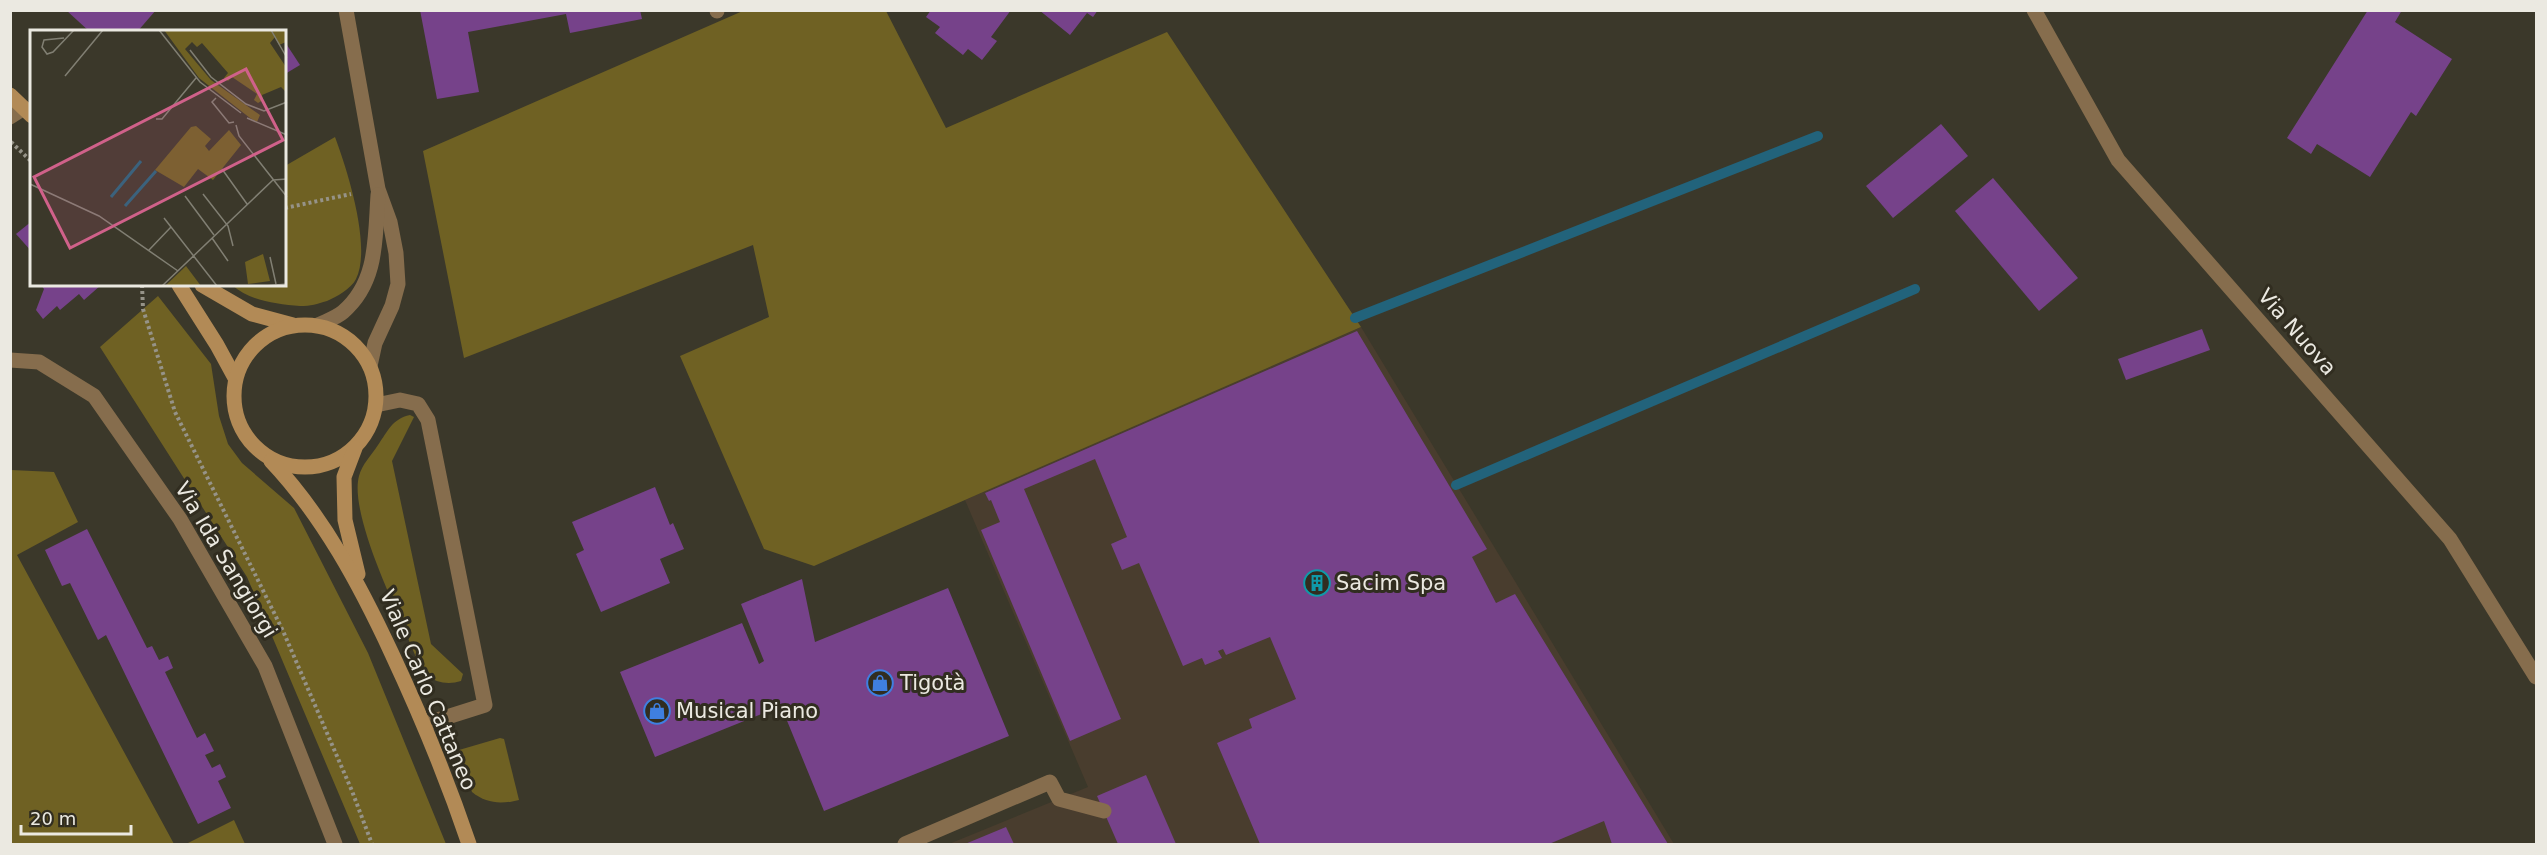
<svg xmlns="http://www.w3.org/2000/svg" width="2547" height="855" font-family="'DejaVu Sans',sans-serif">
<rect width="100%" height="100%" fill="#3b382a"/>
<!-- industrial -->
<path fill="#493d2e" d="M1361,327L1674,844H949L1088,787L965,500Z"/>
<!-- green -->
<g fill="#6f6123">
<path d="M745,10L886,11L946,128L1167,32L1361,327L814,566L764,549L680,356L769,317L753,245L464,358L423,151Z"/>
<path d="M335,137C347,169 372,247 356,279C351,289 336,297 327,301C317,304 311,306 300,306C276,304 250,301 232,285H285V166Z"/>
<path d="M158,296L211,364L219,416L228,444L242,463L294,508L368,653L446,844H360L247,577L100,347Z"/>
<path d="M410,415L414,417L392,461L431,644L463,674L461,681C449,685 436,683 426,675C419,668 406,632 401,621C387,590 350,509 359,476C362,464 371,456 378,445C388,431 392,419 410,415Z"/>
<path d="M11,470L54,472L78,522L17,555L174,844H11Z"/>
<path d="M500,738L504,739L519,800C501,804 487,804 472,792L459,750Z"/>
<path d="M234,820L245,844H186Z"/>
</g>
<g fill="none" stroke-linecap="round" stroke-linejoin="round">
<!-- stream -->
<g stroke="#22637b" stroke-width="10">
<path d="M1355,318L1818,136"/>
<path d="M1456,485L1915,289"/>
</g>
</g>
<!-- building -->
<g fill="#76428a">
<path d="M66,10H156L137,32H90Z"/>
<path d="M420,10H640L642,19L570,33L566,14L468,32L479,92L437,99Z"/>
<path d="M931,10H1011L991,37L997,41L982,60L968,49L963,55L935,33L940,27L926,17Z"/>
<path d="M1039,10H1098L1093,17L1087,13L1070,35Z"/>
<path d="M2368,10H2402L2395,22L2452,59L2416,116L2411,112L2370,177L2317,144L2311,154L2287,138Z"/>
<path d="M285,42L300,65L285,74Z"/>
<path d="M1941,124L1968,156L1893,218L1866,186Z"/>
<path d="M1993,178L2078,278L2039,311L1955,211Z"/>
<path d="M32,221V252L16,234Z"/>
<path d="M41,285H101L84,300L79,294L60,310L57,306L43,319L36,310L44,289Z"/>
<path d="M2202,329L2210,350L2126,380L2118,359Z"/>
<path d="M1357,331L1487,549L1472,557L1496,603L1515,594L1668,844H1612L1604,821L1549,844H1260L1217,743L1252,728L1249,719L1296,699L1270,637L1226,655L1223,649L1218,651L1222,658L1205,665L1202,658L1183,666L1139,563L1122,570L1111,544L1127,537L1095,459L1024,489L1121,719L1070,741L981,530L1000,522L991,500L989,501L985,493Z"/>
<path d="M655,487L670,525L673,523L684,549L660,559L670,583L601,612L576,554L584,550L572,522Z"/>
<path d="M87,529L147,648L152,646L159,660L168,656L173,668L165,672L197,738L205,733L214,751L205,755L212,768L220,764L226,777L218,781L231,808L198,824L106,635L98,640L70,583L62,586L45,550Z"/>
<path d="M802,579L815,642L948,588L1009,736L824,811L781,706L655,757L620,672L742,623L759,664L764,661L741,604Z"/>
<path d="M1146,775L1176,844H1118L1097,796Z"/>
<path d="M1006,827L1014,844H965Z"/>
</g>
<g fill="none" stroke-linecap="round" stroke-linejoin="round">
<!-- path -->
<g stroke="#969388" stroke-width="4" stroke-dasharray="3 3" stroke-linecap="butt">
<path d="M11,142L32,162"/>
<path d="M285,208L351,194"/>
<path d="M142,285L143,309L175,412L283,631L352,791L372,844"/>
</g>
<!-- service -->
<g stroke="#866d4d" stroke-width="15">
<path d="M10,117L24,108"/>
<path d="M376,405L400,400L418,404L428,420L485,705L425,724"/>
<path d="M905,844L1050,782L1059,799L1104,811"/>
</g>
<!-- minor -->
<g stroke="#866d4d" stroke-width="15">
<path d="M346,10L378,189L390,222L396,253L398,284L392,306L375,343L370,366"/>
<path d="M717,10V11"/>
<path d="M2034,10L2118,160L2450,539L2536,677"/>
<path d="M318,325C326,321 336,318 343,312C378,282 375,238 378,195"/>
<path d="M10,360L39,362L94,396L180,519L265,666L335,844"/>
</g>
<!-- secondary -->
<g stroke="#b28a56" stroke-width="15">
<path d="M10,95L32,116"/>
<path d="M179,285L217,345L235,378"/>
<path d="M202,285L252,314L293,325"/>
<circle cx="305" cy="396" r="71"/>
<path d="M355,448L344,477L345,520L358,574"/>
<path d="M271,461C323,516 360,585 392,654C421,716 447,779 469,844"/>
</g>
</g>
<!-- icons -->
<defs>
<g id="building-ring" transform="scale(1.35)"><circle r="9.5" fill="#312d20" stroke="#0f9aa8" stroke-width="1.5"/><path d="M-4-6H4V6H1V3H-1V6H-4ZM-2.5-4.3h1.7v1.8h-1.7ZM.8-4.3h1.7v1.8H.8ZM-2.5-1h1.7V.8h-1.7ZM.8-1h1.7V.8H.8Z" fill="#0f9aa8"/></g>
<g id="shop-ring" transform="scale(1.35)"><circle r="9.5" fill="#312d20" stroke="#3f7fe0" stroke-width="1.5"/><path d="M-5-2.5h2.3a2.7 3.5 0 0 1 5.4 0H5L5.5 6h-11ZM-1.5-2.5h3a1.5 2.3 0 0 0-3 0Z" fill="#3f7fe0"/></g>
</defs>
<g fill-rule="evenodd">
<use href="#building-ring" x="1317" y="583"/>
<use href="#shop-ring" x="880" y="683"/>
<use href="#shop-ring" x="657" y="711"/>
</g>
<g text-anchor="middle" stroke-width="6" stroke-linejoin="round" paint-order="stroke">
<!-- street labels -->
<g font-size="21" fill="#ebe9e1" stroke="#312d20">
<text transform="translate(2297 332) rotate(49)" y="7">Via Nuova</text>
<text transform="translate(226 560) rotate(59)" y="7">Via Ida Sangiorgi</text>
<text transform="translate(428 690) rotate(67)" y="7">Viale Carlo Cattaneo</text>
</g>
<!-- poi labels -->
<g font-size="21" fill="#ebe9e1" stroke="#312d20" text-anchor="start">
<text x="1336" y="590">Sacim Spa</text>
<text x="900" y="690">Tigotà</text>
<text x="676" y="718">Musical Piano</text>
</g>
</g>
<!-- overview -->
<g transform="translate(30 30)">
<rect width="256" height="256" fill="#3b382a"/>
<path d="M134,0H256V12L249,15L245,7L240,13L256,37V62L251,57L232,65L233,70L228,73L224,70L227,64L202,47L198,51L194,48L198,43L172,13L167,17L162,12L155,19L181,50L230,85L227,92L220,88L169,48ZM166,96L181,109L175,116L179,121L199,100L211,115L183,150L168,139L154,157L125,140L161,97ZM233,224L240,251L218,254L215,232ZM156,236L171,256H135Z" fill="#6f6123"/>
<path fill="none" stroke="#22637b" stroke-width="3" d="M81,167L111,131M95,176L126,141"/>
<path fill="none" stroke="#817f73" stroke-width="1.5" d="M129,0L170,52L211,83M241,0L257,28M34,8L14,10L12,17L17,24L23,22L44,0M160,20L181,47L216,74L234,81L257,72M35,46L73,0M186,68L182,72L199,93L204,92M217,88L257,105M126,89H132L166,48M206,95L209,106L257,167M192,139L217,174M0,154L69,186L148,241M173,164L198,196L203,216M155,166L184,205M134,188L187,256M182,208L198,231M119,220L141,197M240,227L246,254M132,256L243,150L257,149M235,256L257,254"/>
<path fill="#d0618a" fill-opacity="0.15" stroke="#d0618a" stroke-width="3" d="M216,39L253,110L40,218L4,147Z"/>
<rect width="256" height="256" fill="none" stroke="#ebe9e1" stroke-width="3"/>
</g>
<!-- border -->
<rect width="2547" height="855" fill="none" stroke="#ebe9e1" stroke-width="24"/>
<!-- scale -->
<path d="M21 825v9h110v-9" fill="none" stroke="#ebe9e1" stroke-width="3"/>
<text x="30" y="825" font-size="18" fill="#ebe9e1" stroke="#312d20" stroke-width="4.5" paint-order="stroke">20 m</text>
</svg>
